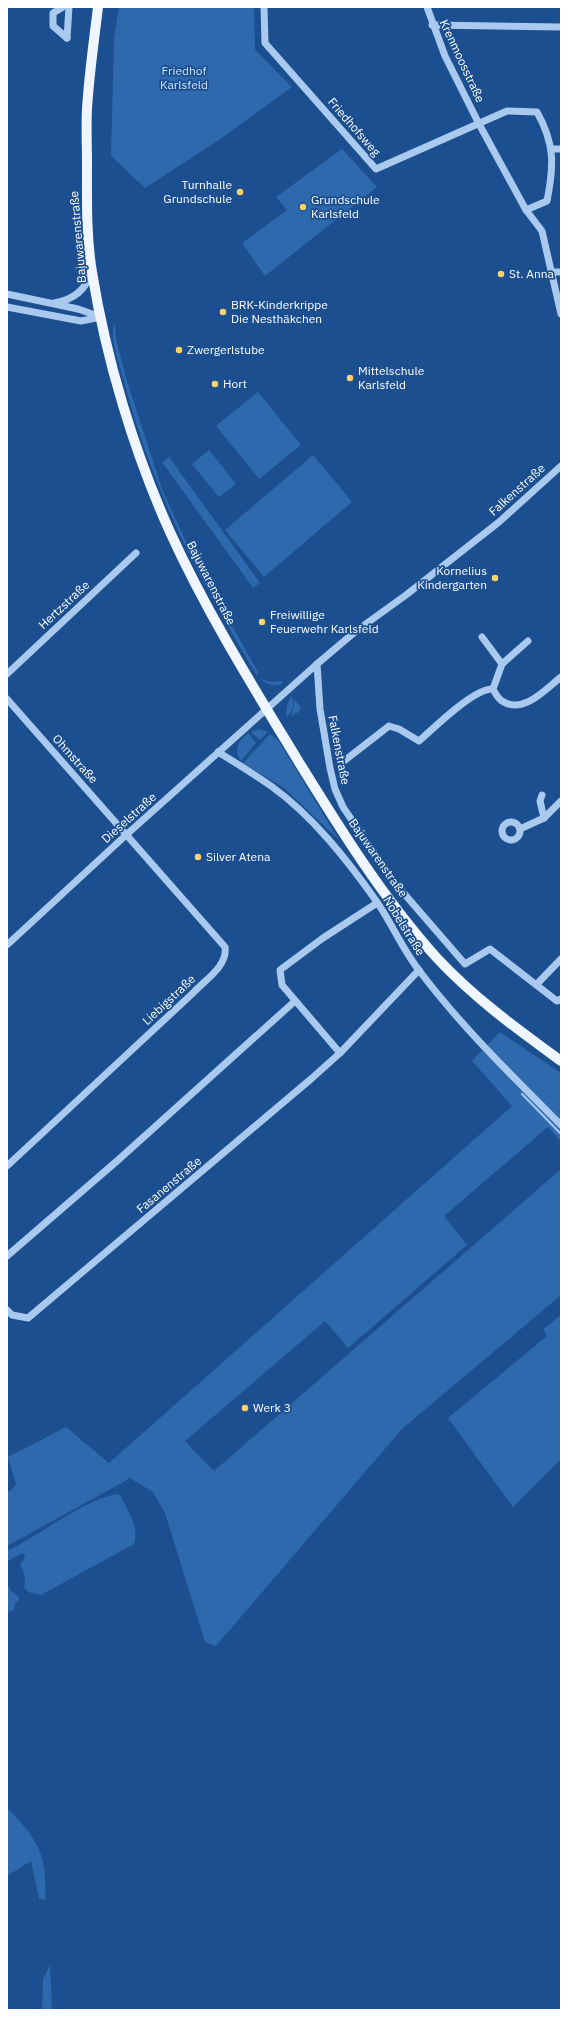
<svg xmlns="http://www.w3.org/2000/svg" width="568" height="2017" font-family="'IBM Plex Sans',sans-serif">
<rect width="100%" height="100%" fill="#1b4f8f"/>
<!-- green -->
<g fill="#2e69ad">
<path d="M119,7H254L255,50L292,87L219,140L145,188L111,156L114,38Z"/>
<path d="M342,149L377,187L265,276L242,243L287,210L276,197Z"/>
<path d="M115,324L116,339L126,378L162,489L192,555L258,672L257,676C220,613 183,549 157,481C143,447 132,411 122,374C119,363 108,335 115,324Z"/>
<path d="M258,392L301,445L259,479L216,426Z"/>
<path d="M209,450L236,484L219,497L192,464Z"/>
<path d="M313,455L352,502L264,577L225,530Z"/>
<path d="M169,457L260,583L253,588L162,462Z"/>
<path d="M260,679L272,682L281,681L283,683C275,688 267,684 260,679Z"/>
<path d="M291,696C296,702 292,713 286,717L287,706Z"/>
<path d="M295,700L301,708L299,712L291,716Z"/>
<path d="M259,729L268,732L260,740L251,732Z"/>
<path d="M248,733L256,743L241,761C233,749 238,742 248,733Z"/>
<path d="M270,734L278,740L339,840L284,788L243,763Z"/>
<path d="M500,1032L561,1073V1142L548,1127L444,1216L467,1245L348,1348L325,1321L185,1441L214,1471L561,1169V1295L402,1429L216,1646L205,1642L165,1513L153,1492L126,1476L129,1479L7,1546V1493L16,1485L8,1457L66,1427L109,1463L512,1106L472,1061Z"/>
<path d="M561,1315V1459L513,1507L448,1418L547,1336L543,1329Z"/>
<path d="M116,1494L120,1495C128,1511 139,1526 134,1544L41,1595L28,1592L24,1587C26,1578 25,1572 20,1565L25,1556L23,1553L7,1561V1551C39,1536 82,1501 116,1494Z"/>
<path d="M7,1584L10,1590L19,1597V1600L15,1604L14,1610L7,1612Z"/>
<path d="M7,1808C22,1822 39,1842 43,1862C46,1874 45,1888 46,1900L39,1899L31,1861L7,1876Z"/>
<path d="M50,1965L52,2005L51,2010H42L43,1979Z"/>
</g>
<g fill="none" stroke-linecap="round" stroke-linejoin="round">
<!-- stream -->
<path stroke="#9cc4f0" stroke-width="2.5" d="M522,1094L561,1134"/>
<!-- minor-tunnel -->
<path stroke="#3d69a0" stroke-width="7" stroke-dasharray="7 3.5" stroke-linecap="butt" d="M337,765L344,761"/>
<!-- minor -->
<g stroke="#a9c9ee" stroke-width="7">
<path d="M63,7L53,13V26L67,38"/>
<path d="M264,7L265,43L376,169L507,111L537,112C555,144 554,166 547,201L526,210"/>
<path d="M427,7L445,56L479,124L526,210L542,231L561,314"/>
<path d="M432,25L561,27"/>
<path d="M67,38L69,7"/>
<path d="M552,149H561"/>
<path d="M551,272H561"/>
<path d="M7,294L78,309L101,317"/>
<path d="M54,303C73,300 86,290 91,272"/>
<path d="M7,307L81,321L101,317"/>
<path d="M482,637L502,664"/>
<path d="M317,664L320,709L330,768L335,789L343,807L394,882L465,964L490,949L557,1001L561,999"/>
<path d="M7,674L136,553"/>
<path d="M493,689L502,664L528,641"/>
<path d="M7,699L225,947C228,966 205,980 193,993L7,1166"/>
<path d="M218,752C236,763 254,774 271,786C313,816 348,861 377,902C392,924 402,948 418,969C460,1025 511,1075 561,1125"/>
<path d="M344,761L389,726L399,729L419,741C434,728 474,688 493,689C495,693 499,699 502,701C523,715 546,689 561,677"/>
<path d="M542,795L540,801L544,818"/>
<circle cx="511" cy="831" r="9"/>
<path d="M520,829L544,818L561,801"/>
<path d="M7,945L126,835L317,664L356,631L406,595L499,522L561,466"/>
<path d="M537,984L561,959"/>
<path d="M340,1053L282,985L280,970L323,938L377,903"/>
<path d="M7,1256L117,1161L295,1001"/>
<path d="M7,1310L12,1315L28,1318L311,1079L340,1053L419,970"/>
</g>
<!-- major -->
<path stroke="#f0f6ff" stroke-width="10" d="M98,7C94,41 89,75 87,109C86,127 87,146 87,164C87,200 86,236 92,272C106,359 134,452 170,532C206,611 252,685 297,759C339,827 382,897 436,957C473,997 517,1029 561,1061"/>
</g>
<!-- markers -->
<g fill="#ffd166" stroke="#1b4f8f" stroke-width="1.5">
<circle cx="240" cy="192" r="4"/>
<circle cx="303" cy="207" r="4"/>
<circle cx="501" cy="274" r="4"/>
<circle cx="223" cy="312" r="4"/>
<circle cx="179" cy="350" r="4"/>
<circle cx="350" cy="378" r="4"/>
<circle cx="215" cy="384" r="4"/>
<circle cx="495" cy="578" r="4"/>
<circle cx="262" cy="622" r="4"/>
<circle cx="198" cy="857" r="4"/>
<circle cx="245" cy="1408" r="4"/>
</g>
<g text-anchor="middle" stroke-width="3.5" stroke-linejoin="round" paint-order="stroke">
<!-- street labels -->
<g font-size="12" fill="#fff" stroke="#1b4f8f">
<text transform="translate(462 61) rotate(65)" y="4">Krenmoosstraße</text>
<text transform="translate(354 127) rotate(49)" y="4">Friedhofsweg</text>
<text transform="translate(78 237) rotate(-95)" y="4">Bajuwarenstraße</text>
<text transform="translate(517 490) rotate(-42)" y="4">Falkenstraße</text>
<text transform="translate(211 583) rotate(63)" y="4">Bajuwarenstraße</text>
<text transform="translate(64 605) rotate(-43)" y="4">Hertzstraße</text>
<text transform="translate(339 750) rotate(79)" y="4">Falkenstraße</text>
<text transform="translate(75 759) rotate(48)" y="4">Ohmstraße</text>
<text transform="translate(129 818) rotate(-42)" y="4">Dieselstraße</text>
<text transform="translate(378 858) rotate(55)" y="4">Bajuwarenstraße</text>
<text transform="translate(404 926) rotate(58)" y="4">Nobelstraße</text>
<text transform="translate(169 1000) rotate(-43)" y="4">Liebigstraße</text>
<text transform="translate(169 1185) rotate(-40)" y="4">Fasanenstraße</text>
</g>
<!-- park labels -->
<g font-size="12" fill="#cfe3fa" stroke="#1b4f8f">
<text x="184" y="75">Friedhof<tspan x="184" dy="14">Karlsfeld</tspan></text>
</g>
<!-- poi labels -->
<g font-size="12" fill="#fff" stroke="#1b4f8f" text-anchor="start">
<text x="232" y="189" text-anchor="end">Turnhalle<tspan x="232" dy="14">Grundschule</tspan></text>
<text x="311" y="204">Grundschule<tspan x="311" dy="14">Karlsfeld</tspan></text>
<text x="509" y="278">St. Anna</text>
<text x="231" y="309">BRK-Kinderkrippe<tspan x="231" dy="14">Die Nesthäkchen</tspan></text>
<text x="187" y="354">Zwergerlstube</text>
<text x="358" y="375">Mittelschule<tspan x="358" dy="14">Karlsfeld</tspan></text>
<text x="223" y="388">Hort</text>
<text x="487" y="575" text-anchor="end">Kornelius<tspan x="487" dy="14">Kindergarten</tspan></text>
<text x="270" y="619">Freiwillige<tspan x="270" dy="14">Feuerwehr Karlsfeld</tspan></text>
<text x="206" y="861">Silver Atena</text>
<text x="253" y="1412">Werk 3</text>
</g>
</g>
<!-- border -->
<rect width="568" height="2017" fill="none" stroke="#ffffff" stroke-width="16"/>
</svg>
